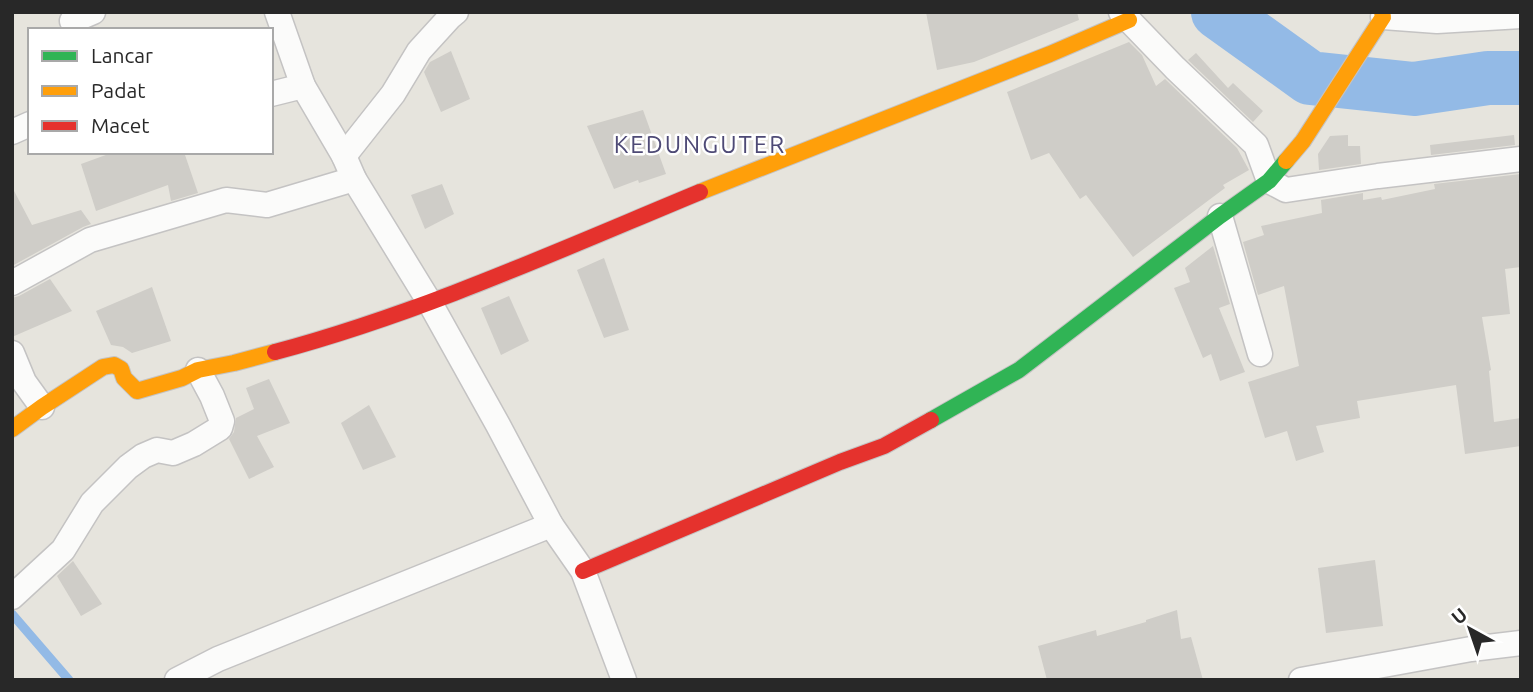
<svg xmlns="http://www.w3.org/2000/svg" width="1533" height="692" font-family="Ubuntu,sans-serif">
<rect width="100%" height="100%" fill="#e6e4dd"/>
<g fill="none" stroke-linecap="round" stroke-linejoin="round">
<!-- stream -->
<path stroke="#93bae6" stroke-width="9" d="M12,614L69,680"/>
<!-- river -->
<path stroke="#93bae6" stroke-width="54" d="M1218,12L1310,78L1414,89L1488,78H1521"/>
</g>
<!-- building -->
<g fill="#cfcdc8">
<path d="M926,12H1077L1079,20L974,62L937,70Z"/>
<path d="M1129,42L1142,55L1156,86L1165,79L1237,148L1249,170L1223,185L1225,188L1133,257L1086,195L1080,199L1049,153L1031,160L1007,92Z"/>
<path d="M451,51L470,99L441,112L424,72L430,62Z"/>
<path d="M1196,53L1228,88L1233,83L1263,111L1253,122L1188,60Z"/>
<path d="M643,110L666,174L639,183L638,180L614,189L587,126Z"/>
<path d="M1348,135V146H1360L1361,164L1319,170L1318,154L1330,136Z"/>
<path d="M1514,135L1515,145L1431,155L1430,145Z"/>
<path d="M114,152H184L198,193L171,201L168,185L96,211L81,164Z"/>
<path d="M1521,174V267L1505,269L1510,314L1482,317L1491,370L1489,371L1494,422L1521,418V446L1465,454L1456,385L1357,401L1360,418L1316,426L1324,452L1296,461L1287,431L1265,438L1248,382L1299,366L1284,286L1258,295L1243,242L1264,235L1261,226L1322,213L1321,200L1363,193V200L1381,197L1382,200L1435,189L1434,184Z"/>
<path d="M442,184L454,214L425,229L411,195Z"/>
<path d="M12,187L32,225L81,210L91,224L83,227L12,266Z"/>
<path d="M1213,246L1230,304L1219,308L1245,372L1220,381L1211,354L1203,358L1174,288L1190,282L1185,268Z"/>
<path d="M604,258L629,330L604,338L577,270Z"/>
<path d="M50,279L72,311L12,337V298L19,296Z"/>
<path d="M152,287L171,341L132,353L123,347L111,345L96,311Z"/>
<path d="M509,296L529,341L501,355L481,308Z"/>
<path d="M269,379L290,423L257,436L274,467L249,479L229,439L234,432L236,418L254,409L246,388Z"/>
<path d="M369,405L396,457L363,470L341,423Z"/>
<path d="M1375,560L1383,626L1326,633L1318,568Z"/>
<path d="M73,561L102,604L81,616L57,576Z"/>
<path d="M1177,610L1181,639L1191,637L1203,680H1047L1038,646L1096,630L1097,636L1146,622V620Z"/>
</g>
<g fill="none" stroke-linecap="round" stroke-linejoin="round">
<!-- street casing -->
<g stroke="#c4c3c3" stroke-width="27">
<g id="street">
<path d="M277,12L303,86L344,156L354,179L430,303L498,425L551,525L583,571L624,680"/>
<path d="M1121,12L1175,68L1256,145L1269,181L1286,190L1378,176L1521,159"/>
<path d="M1383,17L1437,21L1521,16"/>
<path d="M72,21L93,12"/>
<path d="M271,94L303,86"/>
<path d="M12,132L30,124"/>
<path d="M344,156L393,94L419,51L450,17L456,12"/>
<path d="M1220,216L1260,354"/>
<path d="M12,283L90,240L226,200L267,205L354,179"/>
<path d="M12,353L24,382L42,407"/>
<path d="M12,597L63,550L92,503L128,467L143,456L157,450L173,453L194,444L220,428L222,421L212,396L198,370"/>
<path d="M177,680L218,659L551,525"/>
<path d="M1301,680L1471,649L1521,643"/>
</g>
</g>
<!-- fast casing -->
<g stroke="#c4c3c3" stroke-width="18">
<path id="fast" d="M931,420L1019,370L1220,216L1269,181L1286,161"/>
</g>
<!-- slow casing -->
<g stroke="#c4c3c3" stroke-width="18">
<g id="slow">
<path d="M1286,161L1303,141L1383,17L1382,12"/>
<path d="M700,192L1050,54L1129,20"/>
<path d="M12,429L42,407L103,367L114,365L121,369L124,378L137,391L182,378L198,370L234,363L275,352"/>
</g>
</g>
<!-- jam casing -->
<g stroke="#c4c3c3" stroke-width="18">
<g id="jam">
<path d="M275,352C421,313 560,250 700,192"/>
<path d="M583,571L840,462L884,446L931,420"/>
</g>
</g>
<!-- street -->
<use href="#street" stroke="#fbfbfa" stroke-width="24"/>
<!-- fast -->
<use href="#fast" stroke="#30b455" stroke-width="16"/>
<!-- slow -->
<use href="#slow" stroke="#ff9f0a" stroke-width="16"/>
<!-- jam -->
<use href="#jam" stroke="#e5322d" stroke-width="16"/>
</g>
<g text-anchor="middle" stroke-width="5" stroke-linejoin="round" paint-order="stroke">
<!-- quarter labels -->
<g font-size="24" letter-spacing="2" fill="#4e4a76" stroke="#fff">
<text x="700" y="153">KEDUNGUTER</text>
</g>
</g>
<!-- border -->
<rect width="1533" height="692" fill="none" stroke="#282828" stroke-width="28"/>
<!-- legend -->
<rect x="28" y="28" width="245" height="126" fill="#ffffff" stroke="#a9a9a9" stroke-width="2"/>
<rect x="42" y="51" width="35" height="10" fill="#30b455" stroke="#a9a9a9" stroke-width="2"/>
<text x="91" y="63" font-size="21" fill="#282828">Lancar</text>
<rect x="42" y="86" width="35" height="10" fill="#ff9f0a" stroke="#a9a9a9" stroke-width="2"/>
<text x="91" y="98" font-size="21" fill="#282828">Padat</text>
<rect x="42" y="121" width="35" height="10" fill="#e5322d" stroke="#a9a9a9" stroke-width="2"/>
<text x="91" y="133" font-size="21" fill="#282828">Macet</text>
<!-- north arrow -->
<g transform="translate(1470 629) rotate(320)" stroke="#ffffff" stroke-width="5" paint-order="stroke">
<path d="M0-5L12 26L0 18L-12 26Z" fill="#282828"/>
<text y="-10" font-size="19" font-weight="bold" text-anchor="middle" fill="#282828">U</text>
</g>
</svg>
